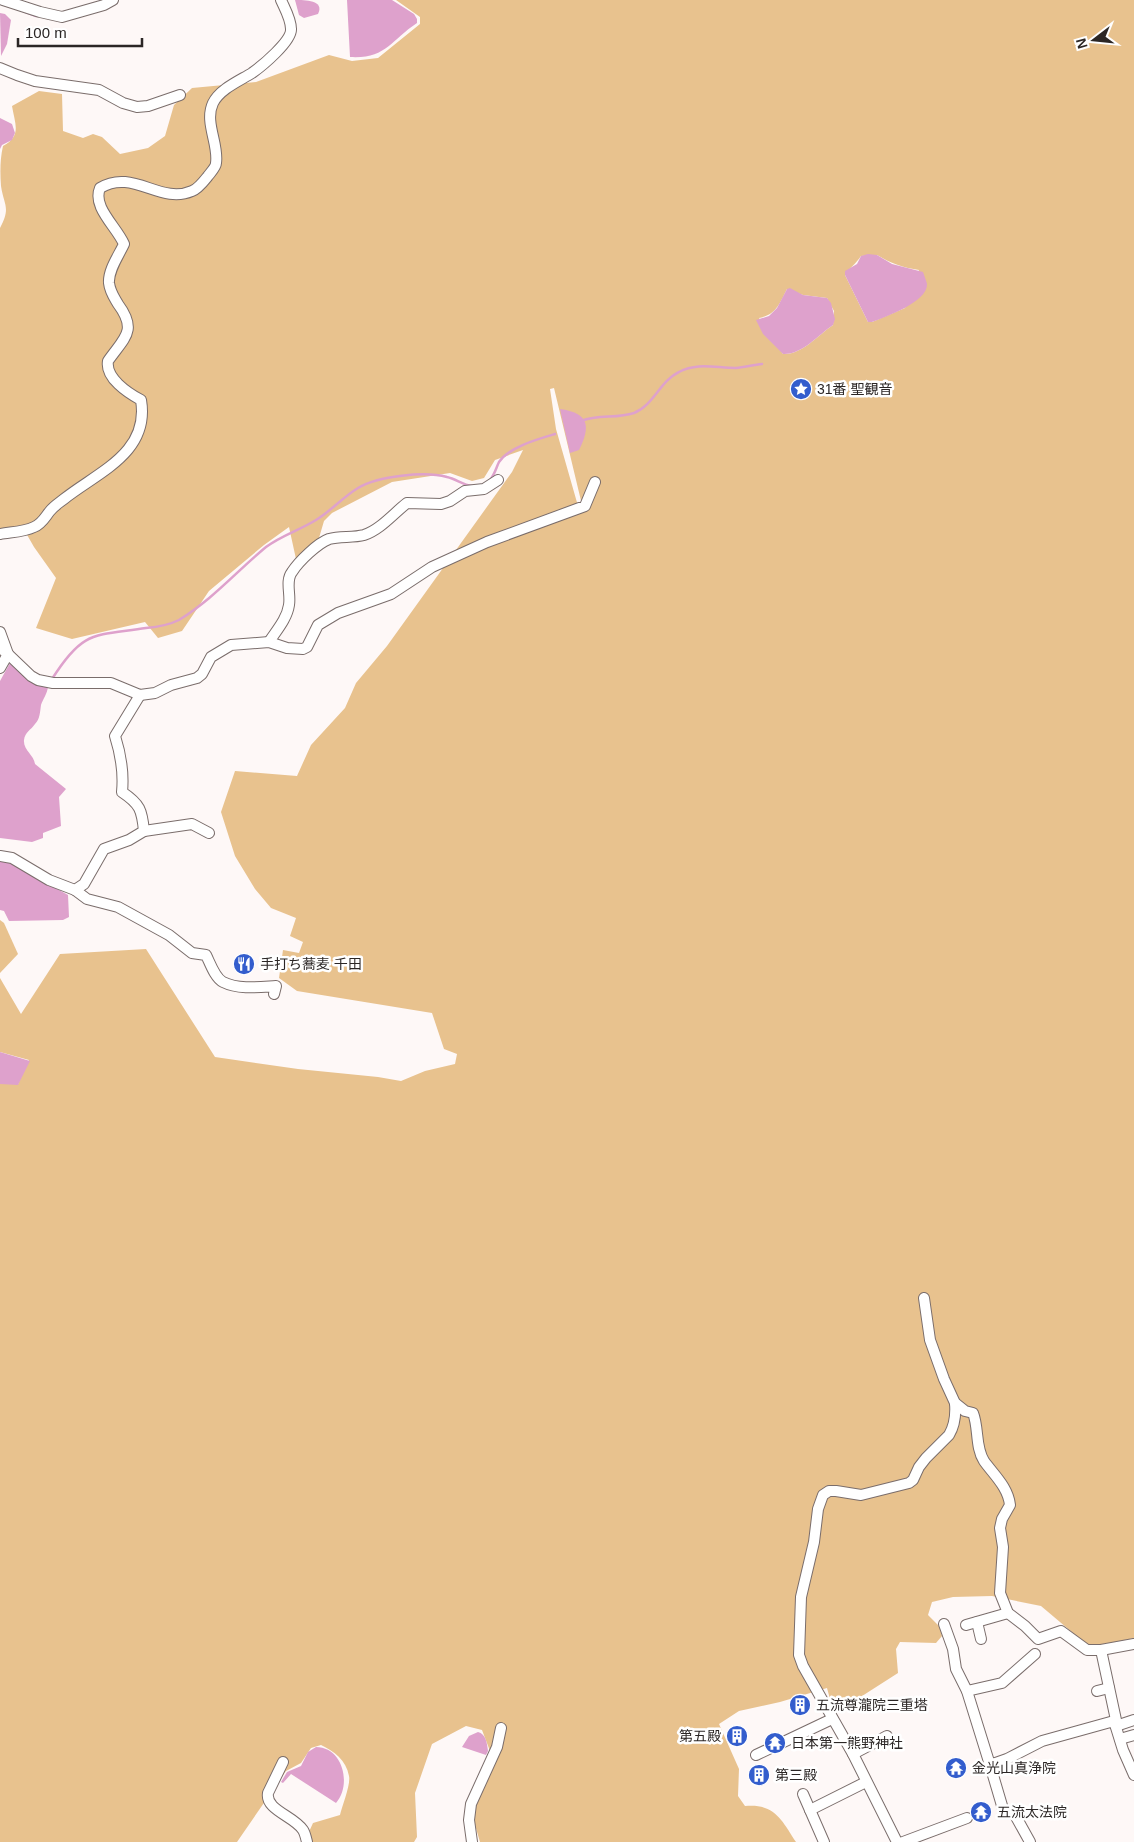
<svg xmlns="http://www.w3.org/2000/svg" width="1134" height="1842" font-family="Helvetica,'Noto Sans JP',sans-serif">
<rect width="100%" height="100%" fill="#fef8f7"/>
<!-- green -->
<g fill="#e8c28e" fill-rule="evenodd">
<path d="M396,0H1134V1638L1102,1645L1086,1644L1041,1606L992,1596L953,1597L932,1602L928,1615L940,1627L942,1636L936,1643L900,1642L896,1649L898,1673L834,1714L827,1688L780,1702L739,1711L719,1724L739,1769L738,1796L745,1806C774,1803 782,1820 796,1842H480L473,1818L490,1751L482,1730L466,1726L432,1744L415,1793L417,1837L414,1842H309L308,1834L313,1823L340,1815C342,1806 351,1784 349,1776C346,1760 334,1751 321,1745L311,1748L301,1763L286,1771L237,1842H0V1084H18L29,1060L0,1052V978L21,1014L60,954L146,949L215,1057L298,1069L378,1077L401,1081L425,1071L455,1064L457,1054L444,1049L432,1013L297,991L279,978L283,950L299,953L303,942L290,936L296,918L271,908L255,889L235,856L221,812L235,771L297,776L311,745L345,708L356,683L387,646L512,472L523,450L495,460L484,478L472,481L450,473L392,482L332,513L324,521L319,538L296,559L289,527L264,545L209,591L182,631L158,638L145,622L72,639L36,628L56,578L34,547L26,533L14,527L0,529V228C11,207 4,206 1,186C0,173 0,159 3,146C22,136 15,124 12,106L39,91L62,94L63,131L83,138L93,134L102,137L120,154L148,148L165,136L174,105L192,88L256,82L329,55L352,61L378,58L420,24V17ZM877,255C890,263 904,268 919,270L905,308L872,322H868L845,275C849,268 856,264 861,256ZM787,289L803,295L827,298L834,311L833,325C818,335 802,355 783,354L759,318C776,315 780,303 787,289ZM554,388L582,505L578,506L556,429L550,389Z"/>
<path d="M0,920L4,923L18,954L0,973Z"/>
</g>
<!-- water -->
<g fill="#dea1cc">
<path d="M295,0C305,0 325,0 318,14L304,18L299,15Z"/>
<path d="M347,0H392L414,14L417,19V23C390,41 386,59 350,57Z"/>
<path d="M0,13L5,14L11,20L7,44L1,56Z"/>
<path d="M0,118L12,124L15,133L12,140L2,145L0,149Z"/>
<path d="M868,254L877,255L892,264L923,272C924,275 926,280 927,284C928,302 885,317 872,322H868L845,275V271L857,264L861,256Z"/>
<path d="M790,288L803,295L827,298L831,303L835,319L833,325C818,335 802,355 783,354L763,334L756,320L769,316L777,308L787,289Z"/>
<path d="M560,409C589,413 591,426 579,450L570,453Z"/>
<path d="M10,663L48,687C47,694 43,699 41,705C40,712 40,719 35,724C31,730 25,732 24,740C23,750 34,755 35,764L66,789L59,797L61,826L43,833V838L32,842L0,838V681Z"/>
<path d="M0,860L11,863L68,895L69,917L63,920L9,921L4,911L0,910Z"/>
<path d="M0,1052L30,1061L18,1085L0,1084Z"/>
<path d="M478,1732C486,1734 487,1743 488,1751L486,1755L462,1747L469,1736Z"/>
<path d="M316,1747C343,1747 352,1785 336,1803L291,1774L283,1783L281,1782L287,1772L301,1766L308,1752Z"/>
</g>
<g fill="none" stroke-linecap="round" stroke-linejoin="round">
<!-- stream -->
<g stroke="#dea1cc" stroke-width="2.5">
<path d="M23,11L36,16"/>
<path d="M581,421C599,414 616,419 634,413C654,405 660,381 679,372C697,362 716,368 736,368C744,367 754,365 762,364"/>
<path d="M490,480C495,474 496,468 499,462C509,447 538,439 555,434"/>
<path d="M52,679C83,630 93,636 146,628C157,627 169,625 179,620C212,600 237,571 266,547C282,535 300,530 316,520C331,511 343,497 358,488C378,476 425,471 447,477C456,479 463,485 472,486"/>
</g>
<!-- minor casing -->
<g stroke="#7a6d6b" stroke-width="12">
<g id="minor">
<path d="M3,0L40,12L62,17L104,5L113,0"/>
<path d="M0,68L17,75L35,81L99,90L123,103L137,107L148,106L180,95"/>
<path d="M0,534C11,532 24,532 34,527C42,524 45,517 50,511C54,506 59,503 64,499C98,472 150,453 141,400C128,393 105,378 108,361C124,338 138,331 118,304C114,297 110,292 109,283C108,270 119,255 124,244C116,226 92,207 100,188C133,168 160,205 192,191C198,189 204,181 208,176C211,172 216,167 216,163C219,144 204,122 213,103C220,89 239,81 252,73C262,66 292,41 291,29C291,19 285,9 281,0"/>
<path d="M0,632L8,654L0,668"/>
<path d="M269,642C276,631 287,619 289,605C291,594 285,581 292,572C299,561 318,543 329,539C340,536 353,538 364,535C380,530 394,513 407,503L441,504L450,501L465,491L484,489L498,480"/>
<path d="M0,648L8,654L31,676L38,680L53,683H111L140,695L155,693L171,685L197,678L202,674L211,657L231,645L269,642L287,648L303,649L307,647L318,625L338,613L391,594L432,567L487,542L585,506L595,482"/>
<path d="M144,831L192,824L209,833"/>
<path d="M0,856L12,858L49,880L75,890L84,884L104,849L129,840L144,831C142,810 140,804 122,792C124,772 121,755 115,736L140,695"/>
<path d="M75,890L87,899L118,907L169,935L192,953L206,955C210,963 215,978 223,982C239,990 260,987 276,986L274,994"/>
<path d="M924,1298L930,1340L944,1379L955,1403L965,1411L973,1413C979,1428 975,1447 984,1461C994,1475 1008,1487 1010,1505L1002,1519L1000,1528L1003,1547L1000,1593L1008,1613L1025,1626L1038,1639L1061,1631L1087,1650H1101L1134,1644"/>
<path d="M977,1622L981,1639"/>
<path d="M944,1624L953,1649L956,1669L967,1691L990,1765"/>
<path d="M966,1625L1008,1613"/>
<path d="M1101,1650L1116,1720L1114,1721"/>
<path d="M967,1691L1002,1683L1035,1654"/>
<path d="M1097,1691L1109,1688"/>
<path d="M1116,1726L1134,1720"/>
<path d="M1120,1739L1134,1735"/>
<path d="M853,1754L887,1736"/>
<path d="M756,1755L832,1719"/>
<path d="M283,1762L268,1793C265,1810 294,1816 303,1830C305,1833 306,1838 307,1842"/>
<path d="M803,1794L810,1810"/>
<path d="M472,1842L469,1820L471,1804L497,1747L501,1728"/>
<path d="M824,1842L810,1810L866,1782"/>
<path d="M897,1842L853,1754L803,1666L799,1655L801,1597L814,1542L818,1509L823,1495L829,1491H836L861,1495L909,1483L913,1480L919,1467L926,1458L949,1435C955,1425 956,1415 955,1403"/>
<path d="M903,1842L967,1818"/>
<path d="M1030,1842L1015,1815L1003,1809L990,1765L1007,1759L1042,1741L1114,1721L1123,1750L1134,1775"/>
</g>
</g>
<!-- minor -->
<use href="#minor" stroke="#fff" stroke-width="10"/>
</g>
<!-- icons -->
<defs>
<g id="sight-disc" transform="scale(1.125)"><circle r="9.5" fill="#335dcd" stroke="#fff"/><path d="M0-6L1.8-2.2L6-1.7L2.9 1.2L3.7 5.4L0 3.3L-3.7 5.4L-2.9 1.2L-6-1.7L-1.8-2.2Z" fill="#fff"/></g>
<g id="restaurant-disc" transform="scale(1.125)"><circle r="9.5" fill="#335dcd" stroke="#fff"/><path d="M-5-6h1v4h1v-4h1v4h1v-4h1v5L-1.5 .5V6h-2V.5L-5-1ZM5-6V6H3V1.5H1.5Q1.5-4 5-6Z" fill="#fff"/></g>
<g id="building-disc" transform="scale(1.125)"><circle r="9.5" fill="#335dcd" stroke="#fff"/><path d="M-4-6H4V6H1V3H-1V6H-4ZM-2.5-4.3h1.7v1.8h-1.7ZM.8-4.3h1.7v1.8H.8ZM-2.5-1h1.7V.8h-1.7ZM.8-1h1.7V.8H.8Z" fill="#fff"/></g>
<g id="temple-disc" transform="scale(1.125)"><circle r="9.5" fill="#335dcd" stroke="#fff"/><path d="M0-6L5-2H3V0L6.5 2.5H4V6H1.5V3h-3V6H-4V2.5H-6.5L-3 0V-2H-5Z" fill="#fff"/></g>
</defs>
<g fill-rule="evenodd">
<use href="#sight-disc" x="801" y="389"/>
<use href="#restaurant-disc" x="244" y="964"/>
<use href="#building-disc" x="800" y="1705"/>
<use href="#building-disc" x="737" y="1736"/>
<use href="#temple-disc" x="775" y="1743"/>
<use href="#temple-disc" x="956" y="1768"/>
<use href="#building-disc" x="759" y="1775"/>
<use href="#temple-disc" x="981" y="1812"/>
</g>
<g text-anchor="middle" stroke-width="5" stroke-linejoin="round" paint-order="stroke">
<!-- poi labels -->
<g font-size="14" fill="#2b2625" stroke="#fff" text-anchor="start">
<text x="817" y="394">31番 聖観音</text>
<text x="260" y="969">手打ち蕎麦 千田</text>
<text x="816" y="1710">五流尊瀧院三重塔</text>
<text x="721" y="1741" text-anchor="end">第五殿</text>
<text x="791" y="1748">日本第一熊野神社</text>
<text x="972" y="1773">金光山真浄院</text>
<text x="775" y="1780">第三殿</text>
<text x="997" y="1817">五流太法院</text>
</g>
</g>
<!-- north arrow -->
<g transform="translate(1094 40) rotate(254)" stroke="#ffffff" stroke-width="4" paint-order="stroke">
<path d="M0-4L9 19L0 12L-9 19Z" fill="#2b2625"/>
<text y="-8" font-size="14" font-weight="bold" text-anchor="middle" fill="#2b2625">N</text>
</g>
<!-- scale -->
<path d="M18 38v8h124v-8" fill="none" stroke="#2b2625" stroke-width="2.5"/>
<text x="25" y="38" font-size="15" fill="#2b2625" stroke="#ffffff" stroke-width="4" paint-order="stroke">100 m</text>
</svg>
